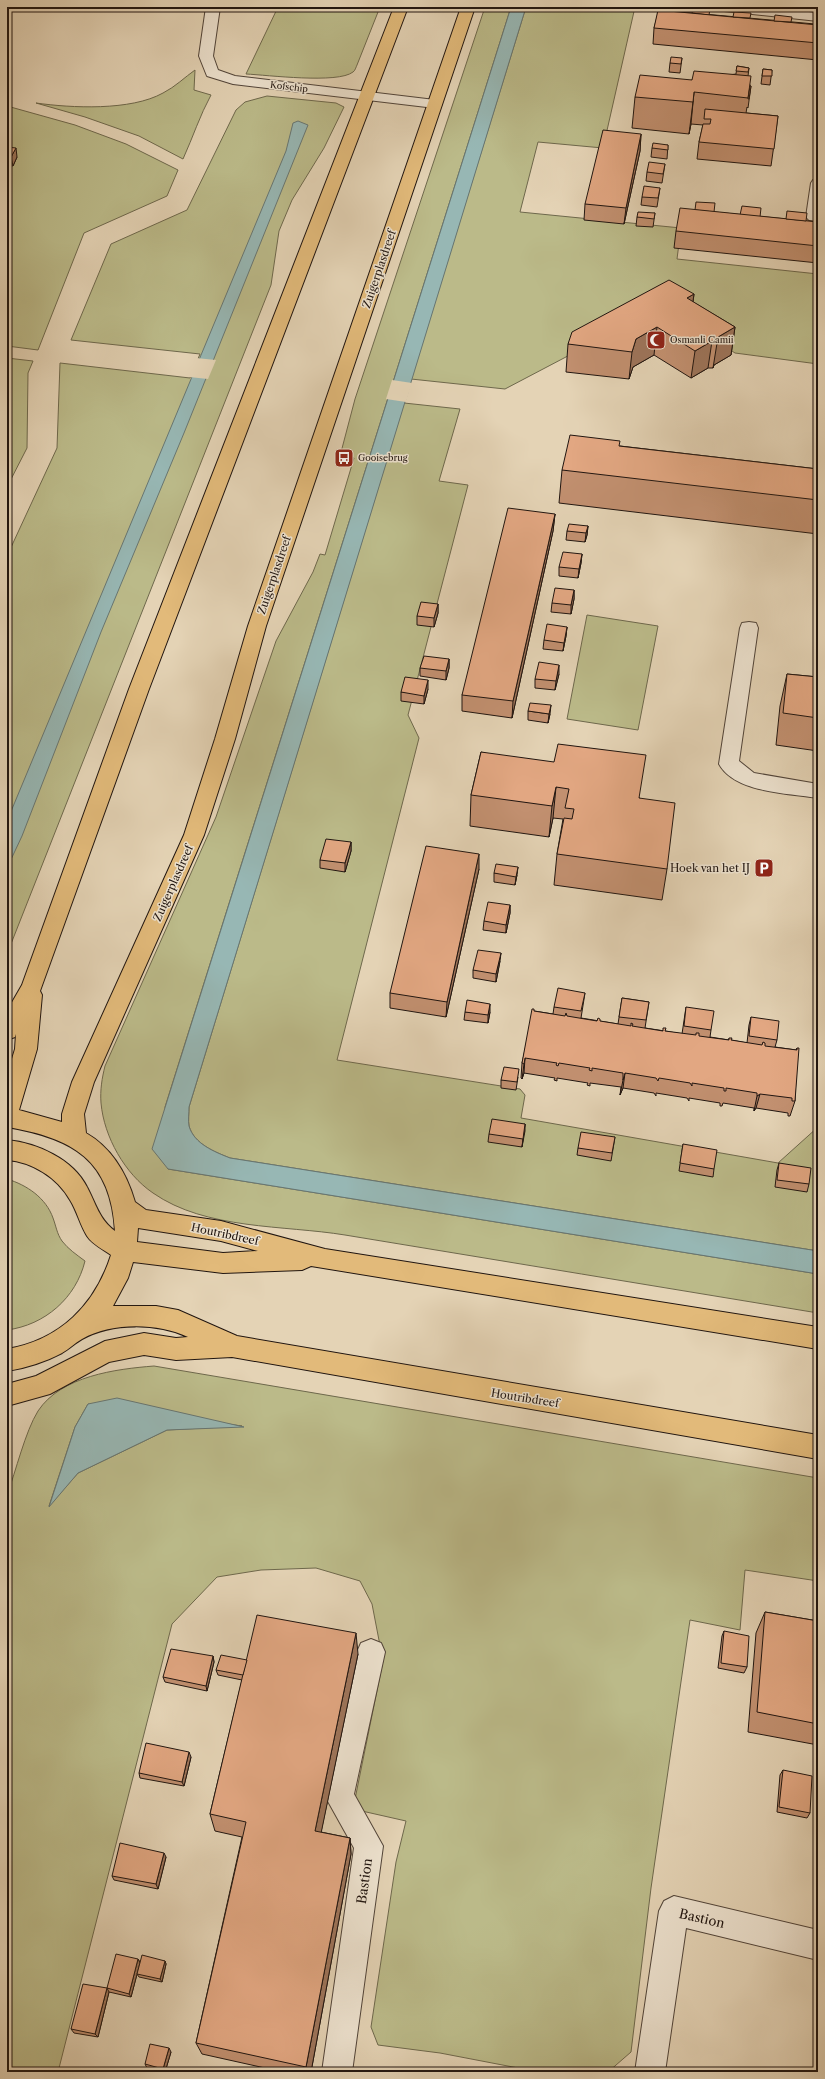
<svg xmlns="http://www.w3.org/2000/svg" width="825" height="2079" font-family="'Libre Caslon Text',serif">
<rect width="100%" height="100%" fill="#e4d3b5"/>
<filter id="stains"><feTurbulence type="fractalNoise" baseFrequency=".005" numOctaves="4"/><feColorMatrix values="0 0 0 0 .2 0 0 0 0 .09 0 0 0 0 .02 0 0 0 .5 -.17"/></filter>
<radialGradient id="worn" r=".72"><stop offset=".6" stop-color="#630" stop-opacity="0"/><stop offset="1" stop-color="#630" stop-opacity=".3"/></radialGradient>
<!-- green -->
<g fill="#bbba89" stroke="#6e684c" fill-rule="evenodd">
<path d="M278,7H380L357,65C356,67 355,71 353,72C338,84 267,75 246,74Z"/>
<path d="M485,7H511L165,1107L168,1169L818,1274V1313C660,1287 503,1261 345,1235C284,1225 206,1230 153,1193C125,1174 104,1137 101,1103C100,1090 102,1078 105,1066L216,817L276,641L313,572L320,554L325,555L354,458L340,456L355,399Z"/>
<path d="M526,7H635L603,148L538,142L520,212L681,228L677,259L818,274V364L735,353L663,306L505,389L411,379Z"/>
<path d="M195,70L194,90L211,95C200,115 193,137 183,159L139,136L85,117L36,103C71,108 131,111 163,93C175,87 185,77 195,70Z"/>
<path d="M267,96L336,103L344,107L324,148L292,200L279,231L271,285L7,954V556L57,448L60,363L190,378L200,354L71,340L111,244L187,210L236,110L245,102Z"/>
<path d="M7,106L75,125L126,144L178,170L167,196L84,233L38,350L7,346Z"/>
<path d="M7,358L33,361L28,373L27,448L7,487Z"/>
<path d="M404,403L460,409L439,481L468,485L408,715L419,738L337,1060L520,1089L525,1095L521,1118L778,1163L818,1127V1251L230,1158C215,1152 194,1144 189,1126C188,1121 189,1113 189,1107Z"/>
<path d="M587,615L658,626L638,730L567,719Z"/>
<path d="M7,1179C27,1185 46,1198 53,1218C56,1226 57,1234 62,1241C68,1249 77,1255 85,1261C76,1298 45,1325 7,1330Z"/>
<path d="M154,1366L818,1478V1581L745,1570L740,1630L690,1620L651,1888L631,2052L608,2072H539L440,2053L378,2045L371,2027L396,1862L406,1821L353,1809L383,1661L372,1604L360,1581L316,1568L261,1570L217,1577L172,1624L58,2072H7V1495C16,1471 25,1432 38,1411C61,1376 116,1369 154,1366ZM88,1404L242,1426L167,1430L78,1473L49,1506L75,1427Z"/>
</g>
<!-- water -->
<g fill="#97b7b4" stroke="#677672">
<path d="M511,7H526L189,1107C189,1113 188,1121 189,1126C194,1144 215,1152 230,1158L818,1251V1274L168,1169L152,1149Z"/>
<path d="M298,121L308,125L184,433L101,632L22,836L7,868V821L286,151L293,123Z"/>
<path d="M117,1398L244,1427L167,1430L78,1473L49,1507L75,1427L88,1404Z"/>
</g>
<!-- pier -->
<g fill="#e4d3b5">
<path d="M196,358L216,360L208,379L189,377Z"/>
<path d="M392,380L412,383L406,402L386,399Z"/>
</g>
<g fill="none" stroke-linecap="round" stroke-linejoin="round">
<!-- minor casing -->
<g stroke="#514439" stroke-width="2">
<g id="minor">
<path d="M206,7H220L213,56L218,70L235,76L435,100L440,101L442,104L440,107L435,108L233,84L207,76L199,56Z"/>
<path d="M717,7H762L818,13V21L724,11Z"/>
<path d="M818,179V221L809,220L806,217L811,183L813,180Z"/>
<path d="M749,622L756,623L758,628L739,761L754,773L818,784V798C788,793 735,793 719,764L740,628L742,623Z"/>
<path d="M371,1639L381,1643L385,1652L354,1794L383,1846L352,2072H322L354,1848L325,1796L357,1652L361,1643Z"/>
<path d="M674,1896L818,1930V1960L686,1928L665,2072H635L659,1911L664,1901Z"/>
</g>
</g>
<!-- major casing -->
<g stroke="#201510" stroke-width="2">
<path id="major" d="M394,7H408L149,689L40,991L42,995L37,1049L19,1110L62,1122V1114L72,1082L184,835L215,739L248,626L461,7H475L266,626L235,739L204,835L94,1082L84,1114L86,1133C112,1148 127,1174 135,1202L146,1210L221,1221L325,1249L818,1327V1349L311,1266L302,1270L223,1273L133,1262L128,1278L113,1306H156L178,1310L237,1336L818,1435V1459L232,1357L176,1360L144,1355L109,1362L50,1394L7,1406V1384L36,1376L105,1341L144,1333L176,1338L188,1337C157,1323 113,1322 82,1339C75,1343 69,1349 62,1353C45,1362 26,1368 7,1371V1349C60,1340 95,1305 111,1255C104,1250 92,1244 87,1236C80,1225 77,1211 70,1200C57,1177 32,1162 7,1160V1140C37,1143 73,1159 87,1187C96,1204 99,1219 115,1231C111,1160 73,1138 7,1127V1075L15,1049L16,1034L15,1037L7,1040V1011L22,985L129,689ZM138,1228L221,1241L258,1251L223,1253L137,1242Z"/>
</g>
<!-- minor -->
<use href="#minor" fill="#ede2cf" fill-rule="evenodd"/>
<!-- major -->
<use href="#major" fill="#e2ba7a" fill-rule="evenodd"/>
</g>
<!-- wall -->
<g fill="#c29070" stroke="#201510">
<path d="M659,10L815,24L818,19V60L653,44L654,28Z"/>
<path d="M682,58L680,73L669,72L670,63Z"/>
<path d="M737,66L749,68L748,76L750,86H751L748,108L747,107L746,113L778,116L771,166L697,159L699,142L703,125L691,124L689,134L632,128L635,97L692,80L736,74Z"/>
<path d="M763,69L772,70L770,85L761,84Z"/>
<path d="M641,134L640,151L624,224L584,220L585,204Z"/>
<path d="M668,145L667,159L651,157L652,148Z"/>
<path d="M7,147L17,157L13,166L7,165Z"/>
<path d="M665,164L662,183L646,181L647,172Z"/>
<path d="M660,188L657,207L641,205L642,197Z"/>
<path d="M714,212L818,222V263L674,248L676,231Z"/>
<path d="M655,213L653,227L636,226L637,217Z"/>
<path d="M694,294L693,302L735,327L731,355L714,365L713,368H708L691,378L654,355L633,367L629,379L566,372L568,344Z"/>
<path d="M620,446L818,469V534L559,503L562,470Z"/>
<path d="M555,514L553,531L512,718L462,711V695Z"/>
<path d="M588,526L587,535L585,542L566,540L567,531Z"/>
<path d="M582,554L581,563L578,578L559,576V567Z"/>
<path d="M574,590V599L571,614L551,612L552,603Z"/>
<path d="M438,604V613L434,627L417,625V616Z"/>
<path d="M567,627L566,636L563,651L543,649L544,640Z"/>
<path d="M449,659V668L446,680L420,676V668Z"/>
<path d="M559,674L555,690L535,688V679Z"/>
<path d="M787,674L818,677V751L776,745L780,706Z"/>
<path d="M428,689L424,704L401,701V692Z"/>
<path d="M528,711L550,714L548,723L528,720Z"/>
<path d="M481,752L640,798L667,869L662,900L554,885L557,854L563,819L553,818L549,837L470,826L471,795Z"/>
<path d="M351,842V851L345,872L320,868V860Z"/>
<path d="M479,869L446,1017L390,1008V993Z"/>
<path d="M494,873L517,875L515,885L494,882Z"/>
<path d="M510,905V913L506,933L483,930L484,921Z"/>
<path d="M500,961L496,982L473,978V970Z"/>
<path d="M585,993L581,1018L618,1024L622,998L649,1002L645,1028L665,1031L682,1034L686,1007L711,1030L710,1037L729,1040V1038L731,1040L747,1043L749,1025L751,1017L777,1040L775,1047L796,1050L797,1048L795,1101L790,1116H788V1113L756,1108L754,1111V1108L723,1103L722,1106H720V1103L689,1098V1101L687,1098L656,1093V1096L654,1093L623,1088L620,1095L621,1087L590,1083V1086L587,1085L588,1083L557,1078V1081L554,1080L555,1078L524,1073L522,1079L521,1078L522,1063L534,1011L553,1014L554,1007Z"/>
<path d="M465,1012H490L488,1023L464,1020Z"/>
<path d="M518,1077L516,1090L501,1088V1080Z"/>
<path d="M525,1124L522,1147L488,1142L489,1134Z"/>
<path d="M615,1137L611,1161L577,1155L578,1148Z"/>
<path d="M683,1144L714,1169L713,1177L679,1171Z"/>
<path d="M779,1163L809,1184L807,1192L775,1187L777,1170Z"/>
<path d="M765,1612L818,1621V1745L748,1732L756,1633Z"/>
<path d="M724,1631L747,1667L744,1673L718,1668L722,1636Z"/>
<path d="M358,1654L321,1832L350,1838L351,1854L311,2072H283L202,2054L196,2043L242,1837L215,1831L210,1814L242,1680L218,1675L216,1670L247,1660Z"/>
<path d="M213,1656L214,1662L207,1691L165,1682L163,1677Z"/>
<path d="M191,1757L184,1786L140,1778L139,1773Z"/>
<path d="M783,1770L810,1813L807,1818L777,1812L780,1775Z"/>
<path d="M166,1857L158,1889L114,1880L112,1876Z"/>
<path d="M138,1959L140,1962L165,1961L166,1964L162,1982L139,1977L137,1974L131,1997L109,1992L98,2037L74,2033L71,2029L107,1988Z"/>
<path d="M171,2052L165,2072L147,2068L145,2064Z"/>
</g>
<!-- shaded-wall -->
<g fill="#9e755b" stroke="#201510">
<path d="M694,92L691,124L689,134L693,102Z"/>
<path d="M641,134L640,151L624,224L626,208Z"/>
<path d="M16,148L17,157L13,166L11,157Z"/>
<path d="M694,294L690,322L687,298Z"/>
<path d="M657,327L654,355L633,367L629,379L632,352L636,339Z"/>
<path d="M735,327L731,355L714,365L713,368L718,337Z"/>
<path d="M712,341L708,368L691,378L695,351Z"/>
<path d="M555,514L553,531L512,718L513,701Z"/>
<path d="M588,526L587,535L585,542L586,533Z"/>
<path d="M582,554L581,563L578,578L579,569Z"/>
<path d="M574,590V599L571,614V605Z"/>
<path d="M438,604V613L434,627V618Z"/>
<path d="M567,627L566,636L563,651L564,643Z"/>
<path d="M449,659V668L446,680V671Z"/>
<path d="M559,665V674L555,690L556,681Z"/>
<path d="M428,680V689L424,704V696Z"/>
<path d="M551,705L550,714L548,723L549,714Z"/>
<path d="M556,787L553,818L549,837L552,806Z"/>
<path d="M351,842V851L345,872V863Z"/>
<path d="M479,854V869L446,1017L447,1002Z"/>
<path d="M518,867L517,875L515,885L516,877Z"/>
<path d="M510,905V913L506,933V925Z"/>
<path d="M501,953L500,961L496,982V974Z"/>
<path d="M490,1004V1012L488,1023V1015Z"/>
<path d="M525,1058L524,1073L522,1079L524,1064Z"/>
<path d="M625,1073L623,1088L620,1095L623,1080Z"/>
<path d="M760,1094L756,1108L754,1111L757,1096Z"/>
<path d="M525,1124V1131L522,1147L523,1139Z"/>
<path d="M356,1633L358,1654L318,1848L315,1831Z"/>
<path d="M213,1656L214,1662L207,1691L206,1686Z"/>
<path d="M189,1752L191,1757L184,1786L182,1782Z"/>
<path d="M350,1838L351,1854L311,2072H308L306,2067Z"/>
<path d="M164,1853L166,1857L158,1889L156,1884Z"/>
<path d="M138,1959L140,1963L131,1997L129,1994Z"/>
<path d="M165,1961L166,1964L162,1982L160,1979Z"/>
<path d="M107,1988L109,1992L98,2037L95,2034Z"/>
<path d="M169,2048L171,2052L165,2072L163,2069Z"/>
</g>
<!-- building -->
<g fill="#e2a782" stroke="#201510">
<path d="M660,7H669L668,11L659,10Z"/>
<path d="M693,8L710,9L709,15L692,13Z"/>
<path d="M658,10L818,25V43L654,28Z"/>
<path d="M734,12L751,13L750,18L733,17Z"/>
<path d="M775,15L792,17L791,22L774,21Z"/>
<path d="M816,19H818V25L816,24Z"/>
<path d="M671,57L682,58L681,64L670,63Z"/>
<path d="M737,66L749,68L748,72L736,71Z"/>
<path d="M763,69L772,70V76H762Z"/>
<path d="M694,71L751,76L748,98L694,92L693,102L635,97L640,75L692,80Z"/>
<path d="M750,86H751L749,99H748Z"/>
<path d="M705,109L778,116L774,149L699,142L703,124H710L711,119H704Z"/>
<path d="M603,130L641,134L626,208L585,204Z"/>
<path d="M653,143L668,145V150L652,148Z"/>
<path d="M7,147L16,148L11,157L7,156Z"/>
<path d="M649,162L665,164L663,174L647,172Z"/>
<path d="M644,186L660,188L658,198L642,197Z"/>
<path d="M696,202L715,203L714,212L695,210Z"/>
<path d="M742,206L761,208L760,217L740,215Z"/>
<path d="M680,208L818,222V246L676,231Z"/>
<path d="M787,211L807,213L806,221L786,219Z"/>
<path d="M638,212L655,213L654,219L637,217Z"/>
<path d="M669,280L694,294L687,298L735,327L718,337L717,340L712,341L695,351L657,327L636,339L632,352L568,344L572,332Z"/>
<path d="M570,435L620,441L619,446L818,469V500L562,470Z"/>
<path d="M508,508L555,514L513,701L462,695Z"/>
<path d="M569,524L588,526L586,533L567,531Z"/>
<path d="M563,552L582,554L579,569L559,567Z"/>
<path d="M555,588L574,590L571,605L552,603Z"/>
<path d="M421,602L438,604L434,618L417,616Z"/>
<path d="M547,624L567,627L564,643L544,640Z"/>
<path d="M424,656L449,659L446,671L420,668Z"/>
<path d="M539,662L559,665L556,681L535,679Z"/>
<path d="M787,674L818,677V718L783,713Z"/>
<path d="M405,677L428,680L424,696L401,692Z"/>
<path d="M530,703L551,705L549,714L528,711Z"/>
<path d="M558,744L646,755L639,798L675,803L667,869L557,854L564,818L572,819L574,809L565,808L569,789L556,787L552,806L471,795L481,752L554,762Z"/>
<path d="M326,839L351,842L345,863L320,860Z"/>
<path d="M426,846L479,854L447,1002L390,993Z"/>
<path d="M496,864L518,867L516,877L494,873Z"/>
<path d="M488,902L510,905L506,925L484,921Z"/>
<path d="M478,950L501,953L496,974L473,970Z"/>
<path d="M558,988L585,993L581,1011L554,1007Z"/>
<path d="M622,998L649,1002L646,1020L619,1017Z"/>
<path d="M467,1000L490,1004L488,1015L465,1012Z"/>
<path d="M686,1007L714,1011L711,1030L684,1026Z"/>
<path d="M532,1009H534V1011L565,1016L566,1013L567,1016L597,1021L598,1018L600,1019V1021L631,1026V1023L633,1024L632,1026L663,1031V1028H666L665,1031L696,1035V1033H699V1036L729,1040V1038H732L731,1040L762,1045L763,1042L765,1043V1046L797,1050V1048H799L795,1101H792V1098L760,1094L757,1096V1093L726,1088V1091H724V1088L692,1083V1086L690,1083L659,1078L658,1081L656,1078L625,1073L623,1080V1073L592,1068V1071L589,1070L590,1068L559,1063L558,1066L556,1065L557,1063L525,1058L524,1064L522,1063Z"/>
<path d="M751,1017L779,1021L777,1040L749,1036Z"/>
<path d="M504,1067L519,1069L517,1082L501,1080Z"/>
<path d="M492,1119L525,1124L523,1139L489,1134Z"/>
<path d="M581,1132L615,1137L612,1153L578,1148Z"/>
<path d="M683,1144L717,1150L714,1169L680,1163Z"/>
<path d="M779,1163L811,1168L809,1184L777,1180Z"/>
<path d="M765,1612L818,1621V1724L757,1712Z"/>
<path d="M257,1615L356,1633L315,1831L350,1838L306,2067L196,2043L246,1822L210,1814Z"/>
<path d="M724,1631L749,1636L747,1667L721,1663Z"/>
<path d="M171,1649L213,1656L206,1686L163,1677Z"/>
<path d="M221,1655L247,1660L243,1675L216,1670Z"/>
<path d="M146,1743L189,1752L182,1782L139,1773Z"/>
<path d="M783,1770L812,1776L810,1813L779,1807Z"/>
<path d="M120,1843L164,1853L156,1884L112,1876Z"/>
<path d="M116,1954L138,1959L129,1994L107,1988L95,2034L71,2029L83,1984L107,1988Z"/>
<path d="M142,1955L165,1961L160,1979L137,1974Z"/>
<path d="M150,2044L169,2048L163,2069L145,2064Z"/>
</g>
<!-- icons -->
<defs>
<g id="mosque-square" transform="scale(1)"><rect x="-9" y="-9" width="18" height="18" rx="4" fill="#8f2418" stroke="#ede2cf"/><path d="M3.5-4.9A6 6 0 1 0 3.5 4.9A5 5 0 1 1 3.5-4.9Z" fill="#fff"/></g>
<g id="bus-square" transform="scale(1)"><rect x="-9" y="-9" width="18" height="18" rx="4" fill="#8f2418" stroke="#ede2cf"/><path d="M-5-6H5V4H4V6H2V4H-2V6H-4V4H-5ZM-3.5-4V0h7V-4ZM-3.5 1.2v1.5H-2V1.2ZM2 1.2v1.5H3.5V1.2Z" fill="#fff"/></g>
<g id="parking-square" transform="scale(1)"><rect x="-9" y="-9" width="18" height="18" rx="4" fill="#8f2418" stroke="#ede2cf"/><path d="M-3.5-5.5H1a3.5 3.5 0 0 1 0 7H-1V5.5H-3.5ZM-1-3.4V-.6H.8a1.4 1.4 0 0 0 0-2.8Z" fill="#fff"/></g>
</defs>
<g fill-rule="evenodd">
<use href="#mosque-square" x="656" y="340"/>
<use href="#bus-square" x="344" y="458"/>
<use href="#parking-square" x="764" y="868"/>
</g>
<g text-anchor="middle" stroke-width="3" stroke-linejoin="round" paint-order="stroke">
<!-- far-street labels -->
<g font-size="9" fill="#201510" stroke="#ede2cf">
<text transform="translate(289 87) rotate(7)" y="3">Kofschip</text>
</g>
<!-- far-poi labels -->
<g font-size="9" fill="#201510" stroke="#ede2cf" text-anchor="start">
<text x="670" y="343">Osmanli Camii</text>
<text x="358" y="461">Gooisebrug</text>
</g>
<!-- street labels -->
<g font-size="11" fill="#201510" stroke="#ede2cf">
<text transform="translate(379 269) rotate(-71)" y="4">Zuigerplasdreef</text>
<text transform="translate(274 575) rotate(-71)" y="4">Zuigerplasdreef</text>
<text transform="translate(173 883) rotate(-66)" y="4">Zuigerplasdreef</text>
<text transform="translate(225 1234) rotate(12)" y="4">Houtribdreef</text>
<text transform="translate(525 1398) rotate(9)" y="4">Houtribdreef</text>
</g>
<!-- poi labels -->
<g font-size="11" fill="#201510" stroke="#ede2cf" text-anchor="end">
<text x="750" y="872">Hoek van het IJ</text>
</g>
<!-- near-street labels -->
<g font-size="13" fill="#201510" stroke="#ede2cf">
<text transform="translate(364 1881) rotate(-82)" y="5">Bastion</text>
<text transform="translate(702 1918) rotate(13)" y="5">Bastion</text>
</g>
</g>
<!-- margin -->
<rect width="825" height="2079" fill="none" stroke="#e4d3b5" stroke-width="24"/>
<rect x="8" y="8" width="809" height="2063" fill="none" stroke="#201510" stroke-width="2"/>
<rect x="12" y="12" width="801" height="2055" fill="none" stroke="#201510"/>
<rect width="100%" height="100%" filter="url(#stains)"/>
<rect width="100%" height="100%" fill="url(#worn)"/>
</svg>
